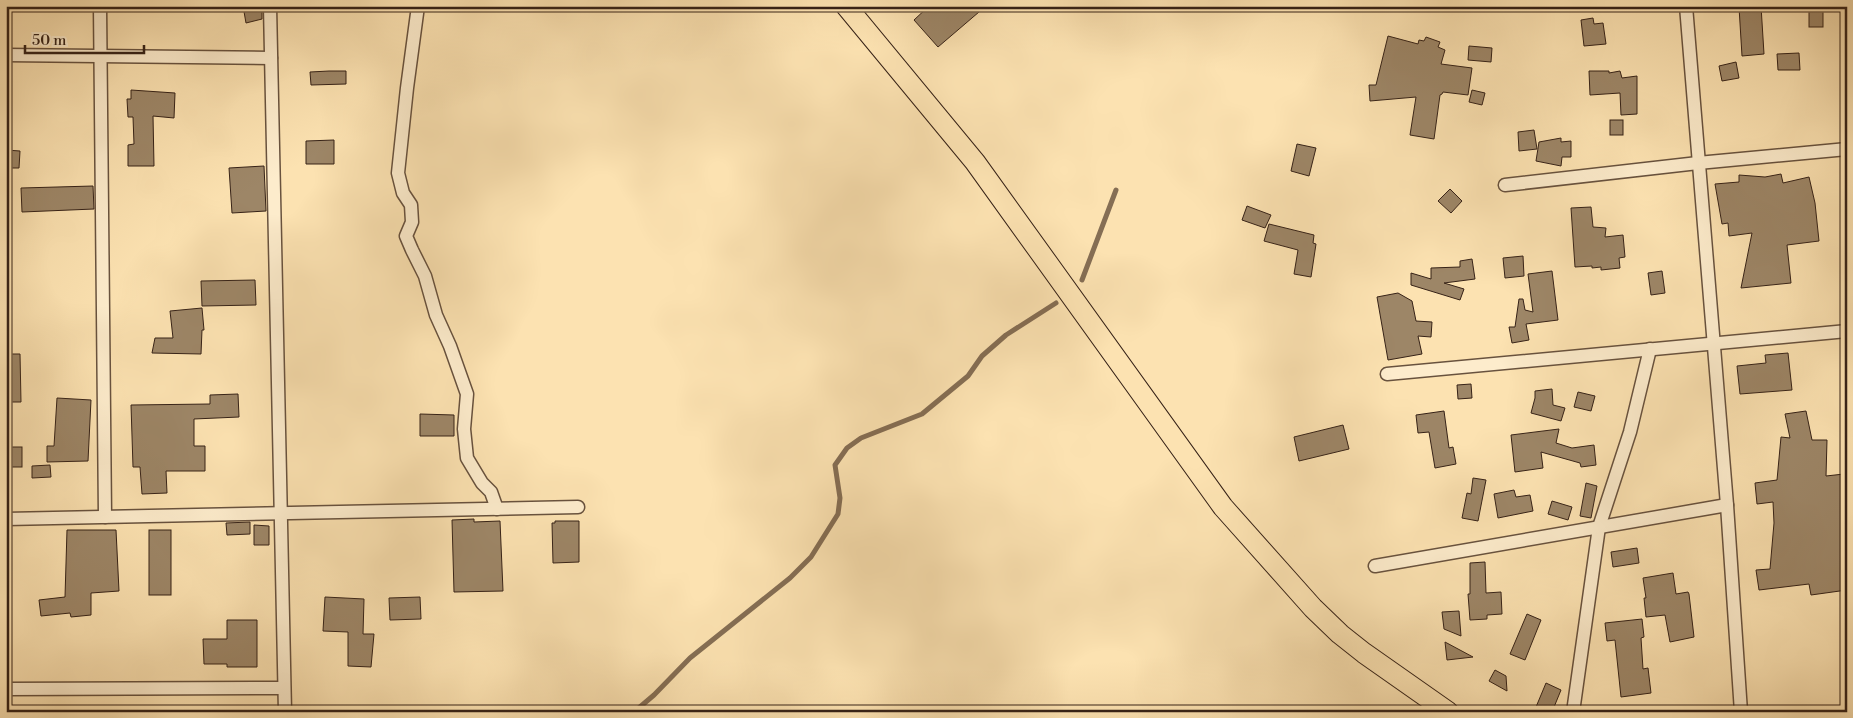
<svg xmlns="http://www.w3.org/2000/svg" width="1853" height="718" font-family="'Libre Bodoni',serif">
<rect width="100%" height="100%" fill="#fce2b1"/>
<filter id="stains"><feTurbulence type="fractalNoise" baseFrequency=".004" numOctaves="4"/><feColorMatrix values="0 0 0 0 .2 0 0 0 0 .09 0 0 0 0 .02 0 0 0 .5 -.17"/></filter>
<radialGradient id="worn" r=".72"><stop offset=".6" stop-color="#630" stop-opacity="0"/><stop offset="1" stop-color="#630" stop-opacity=".3"/></radialGradient>
<g fill="none" stroke-linecap="round" stroke-linejoin="round">
<!-- stream -->
<g stroke="#856e54" stroke-width="5">
<path d="M1082,280L1116,190"/>
<path d="M634,712L654,695L690,658L790,578L811,557L838,514L840,498L835,465L847,448L861,438L922,414L968,376L982,356L1006,335L1056,303"/>
</g>
</g>
<!-- building -->
<g fill="#9d8667" stroke="#362217">
<path d="M243,6H262V19L246,23Z"/>
<path d="M929,6H986L938,47L914,20Z"/>
<path d="M1761,6L1764,54L1742,56L1739,7Z"/>
<rect x="1809" y="6" width="14" height="21"/>
<path d="M1593,18L1594,24L1603,23L1606,44L1584,46L1581,20Z"/>
<path d="M1388,36L1418,44L1419,40L1424,41L1426,37L1440,42L1438,47L1445,50L1441,64L1472,68L1468,95L1443,92L1442,94L1440,95L1434,139L1410,135L1416,97L1370,101L1369,85H1376Z"/>
<path d="M1469,46L1492,48L1491,62L1468,60Z"/>
<path d="M1799,53L1800,70H1778L1777,54Z"/>
<path d="M1736,62L1739,78L1722,81L1719,66Z"/>
<path d="M329,71H346V84L311,85L310,72Z"/>
<path d="M1589,71H1609V73L1620,71L1622,78L1637,76V114L1621,115L1620,93L1590,95Z"/>
<path d="M131,90L175,93L174,118L153,116L154,166H128V145L134,144L133,117H128L127,99H131Z"/>
<path d="M1472,90L1485,93L1482,105L1469,102Z"/>
<rect x="1610" y="120" width="13" height="15"/>
<path d="M1534,130L1537,149L1519,151L1518,132Z"/>
<path d="M1561,138V142L1571,141V157H1562L1561,166L1536,161L1539,142Z"/>
<path d="M334,140V164H306V141Z"/>
<path d="M1297,144L1316,148L1309,176L1291,171Z"/>
<path d="M6,150L20,151L19,168H6Z"/>
<path d="M264,166L266,211L232,213L229,168Z"/>
<path d="M1781,174L1783,183L1809,177L1815,203L1819,241L1787,245L1791,283L1741,288L1752,233L1729,236L1728,223L1722,224L1715,184L1739,182V175L1765,177Z"/>
<path d="M93,186L94,209L22,212L21,188Z"/>
<path d="M1450,189L1462,201L1451,213L1438,201Z"/>
<path d="M1247,206L1271,215L1265,228L1242,220Z"/>
<path d="M1591,207L1593,227L1606,228L1605,237L1623,235L1625,257L1619,258L1620,268L1601,270V267L1592,268V266L1575,267L1571,208Z"/>
<path d="M1269,224L1314,235L1313,243L1316,244L1311,277L1294,274L1298,250L1264,241Z"/>
<path d="M1523,256L1524,276L1505,278L1503,258Z"/>
<path d="M1472,259L1475,279L1444,283L1464,289L1460,300L1411,285V273L1431,279V268L1460,267V261Z"/>
<path d="M1552,271L1558,320L1526,324L1529,340L1512,343L1509,327H1515L1519,299H1523L1525,310L1533,312L1528,274Z"/>
<path d="M1662,271L1665,293L1651,295L1648,273Z"/>
<path d="M255,280L256,305L202,306L201,281Z"/>
<path d="M1398,293L1412,301L1416,321L1432,322L1431,337L1418,336L1422,354L1388,360L1377,297Z"/>
<path d="M202,308L204,330H202L201,354L152,353L155,338H173L170,311Z"/>
<path d="M1788,353L1792,390L1740,394L1737,366L1766,363L1765,355Z"/>
<path d="M6,354H20L21,402H6Z"/>
<path d="M1471,384L1472,398L1458,399L1457,385Z"/>
<path d="M1552,389L1553,405L1565,408L1561,421L1531,413L1535,398V391Z"/>
<path d="M1578,392L1595,396L1591,411L1574,407Z"/>
<path d="M238,394L239,417L194,419V446H205V471H166L167,493L142,494L140,467H133L131,405L210,404V395Z"/>
<path d="M57,398L91,400L88,461L47,462V446H54Z"/>
<path d="M1444,411L1449,448L1453,447L1456,464L1435,468L1429,432L1418,433L1416,415Z"/>
<path d="M1806,411L1812,440H1827L1826,476L1844,474L1847,490V590L1811,595L1809,584L1759,590L1756,570L1770,569L1774,523L1773,502L1757,504L1755,483L1777,480L1781,437L1790,438L1785,414Z"/>
<path d="M420,414L454,415V436H420Z"/>
<path d="M1343,425L1349,449L1299,461L1294,437Z"/>
<path d="M1559,429L1556,443L1572,448L1594,445L1596,465L1581,467L1580,463L1541,452L1543,468L1515,472L1511,435Z"/>
<rect x="6" y="447" width="16" height="20"/>
<path d="M50,465L51,477L32,478V466Z"/>
<path d="M1473,478L1486,480L1478,521L1462,518L1467,493L1471,494Z"/>
<path d="M1586,483L1597,486L1591,518L1580,516Z"/>
<path d="M1514,490L1516,497L1530,495L1533,511L1498,518L1494,494Z"/>
<path d="M1552,501L1572,507L1568,520L1548,514Z"/>
<path d="M474,519V522L500,521L503,591L454,592L452,520Z"/>
<path d="M555,521H579V562L553,563L552,523H555Z"/>
<path d="M250,522V534L227,535L226,523Z"/>
<path d="M254,525L269,526V545H254Z"/>
<path d="M67,530H116L119,591L91,593V615L71,617L70,613L41,616L39,600L65,597Z"/>
<rect x="149" y="530" width="22" height="65"/>
<path d="M1637,548L1639,563L1613,567L1611,552Z"/>
<path d="M1485,562L1486,593L1501,592L1502,614L1487,615V619L1470,620L1468,594H1470V563Z"/>
<path d="M1673,573L1676,594L1688,592L1689,594L1694,637L1670,642L1665,615L1646,617L1644,598H1646L1643,578Z"/>
<path d="M325,597L364,599L363,634H374L371,667L348,666V632L323,631Z"/>
<path d="M420,597L421,619L390,620L389,598Z"/>
<path d="M1459,611L1461,636L1444,629L1442,612Z"/>
<path d="M1527,614L1541,620L1525,660L1510,654Z"/>
<path d="M1642,619L1644,637L1641,638L1643,669L1648,668L1651,693L1621,697L1615,640L1607,641L1605,623Z"/>
<path d="M227,620H257V667H227V664H204L203,639H227Z"/>
<path d="M1445,642L1473,657L1447,660Z"/>
<path d="M1495,670L1506,676L1507,691L1489,681Z"/>
<path d="M1546,683L1561,690L1552,712H1548L1536,707Z"/>
</g>
<g fill="none" stroke-linecap="round" stroke-linejoin="round">
<!-- street casing -->
<g stroke="#68523e" stroke-width="15">
<g id="street">
<path d="M100,6L105,517"/>
<path d="M270,6L285,712"/>
<path d="M418,6L407,88L398,173L403,193L411,205L412,222L406,236L412,250L425,276L436,315L450,346L467,394L464,429L467,458L482,483L491,492L497,509"/>
<path d="M1686,6L1727,505L1741,712"/>
<path d="M6,55L271,58"/>
<path d="M1505,185L1698,163L1847,149"/>
<path d="M1387,374L1847,331"/>
<path d="M6,519L578,507"/>
<path d="M1375,566L1727,505"/>
<path d="M6,689L284,688"/>
<path d="M1573,712L1599,527L1630,432L1650,349"/>
</g>
</g>
<!-- primary casing -->
<g stroke="#362217" stroke-width="22">
<path id="primary" d="M846,6L975,162L1223,507L1313,608L1340,634L1364,653L1448,712"/>
</g>
<!-- street -->
<use href="#street" stroke="#fdeccc" stroke-width="12"/>
<!-- primary -->
<use href="#primary" stroke="#fce2b1" stroke-width="20"/>
</g>
<!-- margin -->
<rect width="1853" height="718" fill="none" stroke="#fce2b1" stroke-width="25"/>
<rect x="8" y="8" width="1838" height="703" fill="none" stroke="#362217" stroke-width="2.5"/>
<rect x="12" y="12" width="1828" height="693" fill="none" stroke="#362217"/>
<!-- scale -->
<path d="M25 45v8h119v-8" fill="none" stroke="#362217" stroke-width="2.5"/>
<text x="32" y="45" font-size="15" fill="#362217" stroke="#fdeccc" stroke-width="4" paint-order="stroke">50 m</text>
<rect width="100%" height="100%" filter="url(#stains)"/>
<rect width="100%" height="100%" fill="url(#worn)"/>
</svg>
